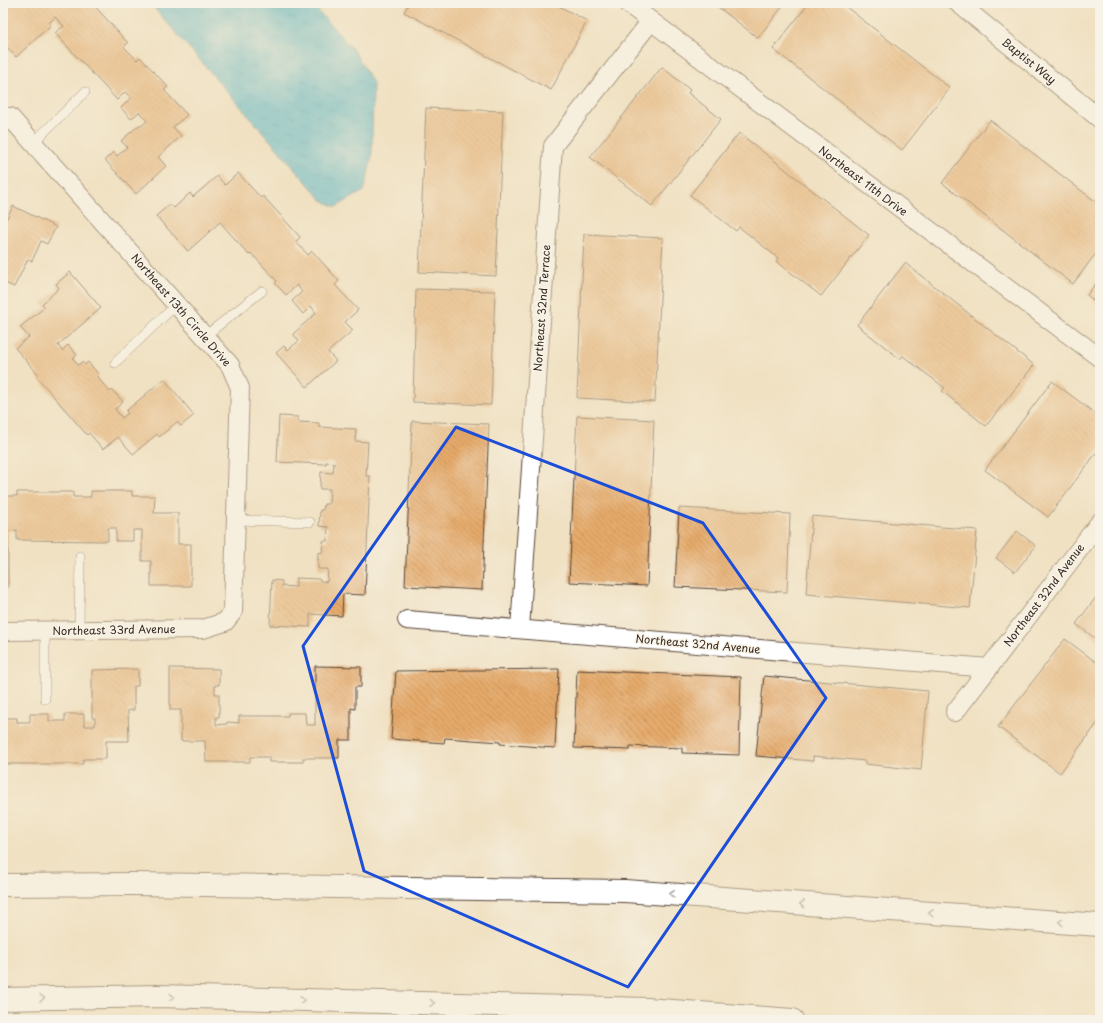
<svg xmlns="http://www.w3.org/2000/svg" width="1103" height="1023" font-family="'Playpen Sans',sans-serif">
<defs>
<pattern id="water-ripples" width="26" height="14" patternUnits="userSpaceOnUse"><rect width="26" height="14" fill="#51b7d0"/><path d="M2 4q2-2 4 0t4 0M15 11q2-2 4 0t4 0" fill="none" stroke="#4495a8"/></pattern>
<pattern id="building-back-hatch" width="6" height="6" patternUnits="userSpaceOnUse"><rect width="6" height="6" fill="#e6aa6a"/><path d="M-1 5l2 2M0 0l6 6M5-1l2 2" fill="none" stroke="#bc8b57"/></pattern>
</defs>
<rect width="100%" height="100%" fill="#f7f3e8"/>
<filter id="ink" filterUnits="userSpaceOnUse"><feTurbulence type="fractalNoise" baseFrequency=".025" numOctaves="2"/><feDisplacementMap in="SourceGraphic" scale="8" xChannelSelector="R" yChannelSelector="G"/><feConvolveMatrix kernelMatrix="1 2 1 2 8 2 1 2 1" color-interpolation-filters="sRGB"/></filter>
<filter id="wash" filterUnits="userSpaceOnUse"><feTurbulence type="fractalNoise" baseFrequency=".012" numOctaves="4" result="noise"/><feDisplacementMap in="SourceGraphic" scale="16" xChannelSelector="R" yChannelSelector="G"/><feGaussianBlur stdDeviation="0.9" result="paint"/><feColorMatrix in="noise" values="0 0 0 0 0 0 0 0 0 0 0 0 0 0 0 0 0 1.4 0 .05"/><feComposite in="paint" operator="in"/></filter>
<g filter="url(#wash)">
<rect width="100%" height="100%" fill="#f0e1c3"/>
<!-- water -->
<path fill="url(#water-ripples)" stroke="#467077" d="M150,3H311L354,51L373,83L372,157L364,191L336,207L322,200Z"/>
<g id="blocks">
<!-- building -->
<g fill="url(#building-back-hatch)">
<path d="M13,3H88L89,5L92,3L128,43L124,47L137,60L140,57L168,87L164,90L187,115L173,127L181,136L158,157L166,166L136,194L105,160L113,152L117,156L127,147L121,141L139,125L141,126L147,121L139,112L131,119L121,108L131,98L125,92L117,100L55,33L64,26L55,17L49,23L51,25L16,57L3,43V12Z"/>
<path d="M409,3H553L587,21L551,90L404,12Z"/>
<path d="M713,3H785L758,38Z"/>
<path d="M809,3H841L950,88L902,150L773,49Z"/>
<path d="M662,67L690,90L688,93L721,119L652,206L590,157Z"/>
<path d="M426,108L503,111L496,276L419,272Z"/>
<path d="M990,120L1100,205V248L1073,284L942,183Z"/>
<path d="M739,133L869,235L821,296L776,261L778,258L739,227L736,231L690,195Z"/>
<path d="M238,173L261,198L263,196L300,237L296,242L308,255L312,251L339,281L335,285L358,310L345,322L353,330L328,352L336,361L307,387L276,353L284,346L288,350L299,341L293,334L316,313L311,306L303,314L292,301L302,292L297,285L286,295L275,283L277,281L251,253L249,255L220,222L188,251L156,216L170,204L174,208L190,193L193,197L217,176L225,185Z"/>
<path d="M13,206L56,227L47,244L41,241L32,261L28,259L14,287L3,282V226Z"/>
<path d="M584,234L663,238L655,402L577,398Z"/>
<path d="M905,263L1034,365L986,426L942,391L945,388L903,356L900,359L857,325Z"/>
<path d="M70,272L101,308L58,345L62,351L68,345L77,355L73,358L78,365L82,362L85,365L88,362L99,375L97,377L110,392L112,390L123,402L115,409L122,418L128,413L126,411L164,379L194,415L181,426L177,422L159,437L157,434L133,454L118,437L103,449L89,433L87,435L36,376L38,374L15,348L29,337L20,327L45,307L42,304L59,288L56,284Z"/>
<path d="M1100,278V306L1087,295Z"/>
<path d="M416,289L495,291L491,405L413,402Z"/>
<path d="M1052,381L1100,417V448L1048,517L985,470Z"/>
<path d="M279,416L298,417L297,422L319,423V427L356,429L355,441L368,442L366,476H370L365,595L343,594L342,616L310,614V627L270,625L272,580L282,581V586L296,587V578L319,579L320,581L327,582L328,569H318V552L322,553L323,541H327L328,527L319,526L320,510H323L324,504H329L330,489H320L321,472L333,473L334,463L326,462V464L277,462Z"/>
<path d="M577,416L654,420L647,586L569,582Z"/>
<path d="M412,421L489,424L482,590L405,586Z"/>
<path d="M91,491H132V496H155L154,513H178V544H191V586H151V561H142V530H133V541H116V528H108V541L17,540V530L8,531V587H3V496H17V492H73V497H91Z"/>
<path d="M679,508L790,514L787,592L675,587Z"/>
<path d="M812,516L977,530L970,608L806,594Z"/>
<path d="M1017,531L1036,546L1015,572L996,558Z"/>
<path d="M1100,592V642L1076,624Z"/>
<path d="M1065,639L1100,665V720L1060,773L998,727Z"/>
<path d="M315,666L361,667V687H355V709L351,708V740H339V758H303V762H269V757H250V762H206L205,741H181V710H170V668L219,669V685H215V694H219V717H216V725L227,724V722L239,723V716H288V713H305L306,725H315Z"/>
<path d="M138,669V686H134V710H128L129,741H106V759H83V764H6V761H3V725H6L5,718H17V722H30V714H49V721H65V714H84V726H95V718H92V670Z"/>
<path d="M559,669L555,748L500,744V742L445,738L444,743L391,739L396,671Z"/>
<path d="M577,670L741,677L739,755L682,753V748L630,746V750L574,748Z"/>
<path d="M764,676L928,691L921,770L865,764V761L813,756V761L756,756Z"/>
</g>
</g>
</g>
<g filter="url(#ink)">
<use href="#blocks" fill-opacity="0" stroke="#564537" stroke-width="1"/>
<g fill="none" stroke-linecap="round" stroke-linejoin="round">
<!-- lane casing -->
<g stroke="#564537" stroke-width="10">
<g id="lane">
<path d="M3,131L10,117"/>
<path d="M33,143L85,92"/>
<path d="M205,336L262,291"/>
<path d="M115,363L177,304"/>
<path d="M236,520L310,522"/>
<path d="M79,630L80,556"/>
<path d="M45,699V631"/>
</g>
</g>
<!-- street casing -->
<g stroke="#564537" stroke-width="20">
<g id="street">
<path d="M627,3L1100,358"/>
<path d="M958,3L1100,119"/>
<path d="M3,117H10L230,365L240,388L233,612L225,622L203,629L3,631"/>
<path d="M407,620L989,668"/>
<path d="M520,629L553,146L651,21"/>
<path d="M955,712L1100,522"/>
</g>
</g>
<!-- highway casing -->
<g stroke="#564537" stroke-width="24">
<g id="highway">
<path d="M3,885L133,884L625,891L1100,925"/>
<path d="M3,999L159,996L647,1009L792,1020"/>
</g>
</g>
<!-- lane -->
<use href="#lane" stroke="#fff" stroke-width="9"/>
<!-- street -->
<use href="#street" stroke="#fff" stroke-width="18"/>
<!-- highway -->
<use href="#highway" stroke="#fff" stroke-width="22"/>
</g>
<!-- one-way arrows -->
<defs><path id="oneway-chevron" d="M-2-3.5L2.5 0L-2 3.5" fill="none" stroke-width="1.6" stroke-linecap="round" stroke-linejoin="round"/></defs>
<g stroke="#a79f9a">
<use href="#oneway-chevron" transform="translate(672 894) rotate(-176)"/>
<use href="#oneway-chevron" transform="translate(802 904) rotate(-176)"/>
<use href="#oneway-chevron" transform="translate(931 913) rotate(-176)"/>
<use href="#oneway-chevron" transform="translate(1061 922) rotate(-176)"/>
<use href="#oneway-chevron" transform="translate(172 997) rotate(1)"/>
<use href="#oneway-chevron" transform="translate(42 998) rotate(-1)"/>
<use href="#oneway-chevron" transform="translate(302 1000) rotate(1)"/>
<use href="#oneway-chevron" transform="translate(432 1003) rotate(1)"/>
</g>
</g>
<!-- marked area -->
<path d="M0 0H1103V1023H0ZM456,427L703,523L826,698L628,987L364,871L303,646Z" fill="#f0e1c3" fill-opacity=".55" fill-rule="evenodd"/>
<path fill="none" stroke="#1d4ed8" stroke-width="3" stroke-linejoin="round" d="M456,427L703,523L826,698L628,987L364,871L303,646Z"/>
<g text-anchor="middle" stroke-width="3" stroke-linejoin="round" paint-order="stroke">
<!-- street labels -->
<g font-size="11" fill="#3b2a1e" stroke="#f7f3e8">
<text transform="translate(1029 61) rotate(39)" y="4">Baptist Way</text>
<text transform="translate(863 181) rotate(37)" y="4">Northeast 11th Drive</text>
<text transform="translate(542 308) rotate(-86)" y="4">Northeast 32nd Terrace</text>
<text transform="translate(181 310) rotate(49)" y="4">Northeast 13th Circle Drive</text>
<text transform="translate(1044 595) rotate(-53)" y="4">Northeast 32nd Avenue</text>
<text transform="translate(114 630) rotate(-1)" y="4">Northeast 33rd Avenue</text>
<text transform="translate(698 644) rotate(5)" y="4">Northeast 32nd Avenue</text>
</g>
</g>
<!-- margin -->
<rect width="1103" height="1023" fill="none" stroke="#f7f3e8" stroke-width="16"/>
</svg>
